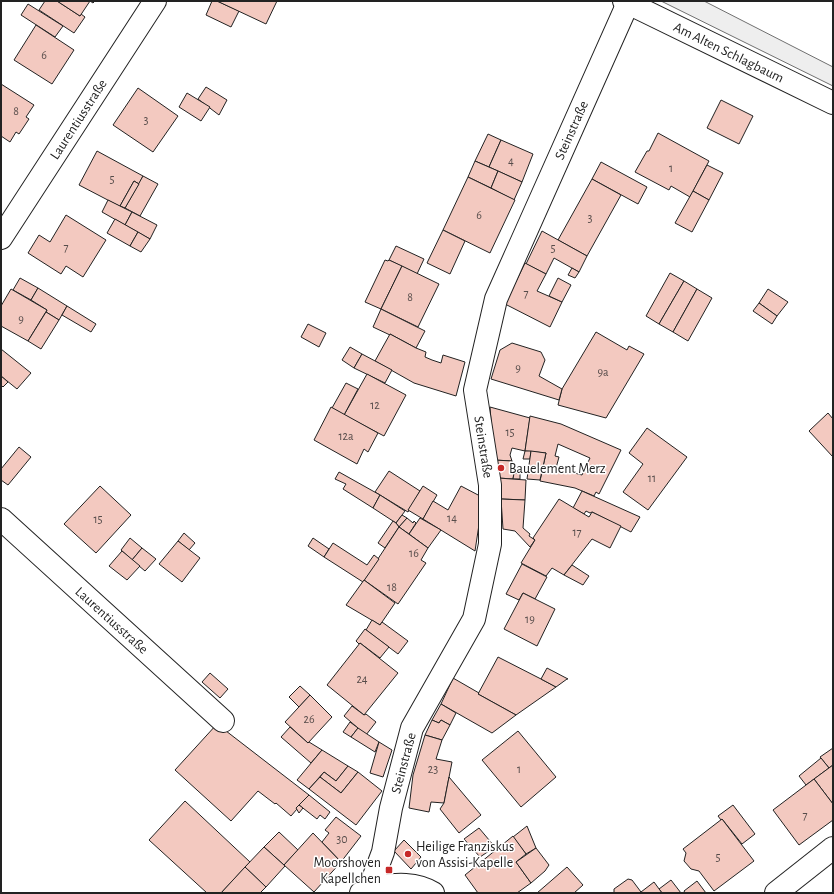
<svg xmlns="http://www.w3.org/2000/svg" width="834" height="894" font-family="'Alegreya Sans',sans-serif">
<rect width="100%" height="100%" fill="#fff"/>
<!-- green -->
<path fill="#eee" stroke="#6f6f6f" d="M661,1H704L833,67V86Z"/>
<!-- building -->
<g fill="#f3c9c0" stroke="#222" fill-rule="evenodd">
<path d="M45,1H57L80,16L81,14L85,17L74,33L39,10Z"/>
<path d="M57,1H95L93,3L90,1L80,16Z"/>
<path d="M212,1H217L239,11L231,27L206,15Z"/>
<path d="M217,1H277L266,24Z"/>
<path d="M28,4L63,26L55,37L21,15Z"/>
<path d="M36,25L74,50L52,84L14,60Z"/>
<path d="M1,84L34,105L26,117L29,119L19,134L16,132L10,142L1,136Z"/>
<path d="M206,87L227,100L219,115L198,99Z"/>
<path d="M138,88L178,116L153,152L113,125Z"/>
<path d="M187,93L210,107L201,121L179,107Z"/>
<path d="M721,100L753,116L739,144L707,128Z"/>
<path d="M658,133L709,161L690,197L671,186L669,190L635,172L647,151H649Z"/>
<path d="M488,134L501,140L489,167L475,161Z"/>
<path d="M501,140L533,154L522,182L489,167Z"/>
<path d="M97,151L143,176L139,184L134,181L120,206L125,208V209L79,185Z"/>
<path d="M475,161L498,171L491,188L468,177Z"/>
<path d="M601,162L647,187L638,204L592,179Z"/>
<path d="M707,165L723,173L709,200L693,191Z"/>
<path d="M498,171L522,182L514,200L491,188Z"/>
<path d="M143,176L158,184L140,216L125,208Z"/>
<path d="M468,177L515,200L490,253L443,230Z"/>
<path d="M592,179L621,195L587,256L558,240Z"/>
<path d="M134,181L139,184L125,208L120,206Z"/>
<path d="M693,191L709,200L692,232L675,223Z"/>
<path d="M108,200L132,212L125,225L102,212Z"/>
<path d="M132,212L157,225L150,239L125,225Z"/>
<path d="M66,215L106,240L83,277L66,266L61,274L28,253L39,235L50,242Z"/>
<path d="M115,219L138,232L130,246L107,233Z"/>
<path d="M443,230L465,241L450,274L427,263Z"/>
<path d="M542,231L587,256L579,272L554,258L546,274L526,264Z"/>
<path d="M138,232L150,239L141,252L130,246Z"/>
<path d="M396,246L424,259L417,274L389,260Z"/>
<path d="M385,260L388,261L389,260L402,266L381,309L365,302Z"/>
<path d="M525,263L546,274L537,291L562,302L550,327L505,304Z"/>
<path d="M402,266L439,284L418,327L381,309Z"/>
<path d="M572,268L579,272L575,278L568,275Z"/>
<path d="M670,273L684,281L659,324L646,316Z"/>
<path d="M20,278L38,288L31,300L13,290Z"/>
<path d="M558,278L571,285L562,302L549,296Z"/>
<path d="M684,281L697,289L673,332L659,324Z"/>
<path d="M38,288L67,306L59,320L46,312L47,310L31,300Z"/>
<path d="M11,289L47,310L28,341L1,326V306Z"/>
<path d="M697,289L712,298L688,341L673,332Z"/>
<path d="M768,289L788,302L777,316L759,303Z"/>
<path d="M759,303L777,316L772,324L753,311Z"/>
<path d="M67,306L96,324L91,332L62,315Z"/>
<path d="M381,309L425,331L416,348L390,334V335L373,327Z"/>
<path d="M46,312L59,320L41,349L28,341Z"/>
<path d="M308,324L326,333L319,347L301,337Z"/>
<path d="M596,332L627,350L629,346L644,354L606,418L558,405L562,389Z"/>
<path d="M390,334L416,348L426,352L425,357L432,360L441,363L443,355L465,362L456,396L414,383L375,361Z"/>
<path d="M512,343L541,352L545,360L539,376L562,389L559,400L491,379L500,350Z"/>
<path d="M350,347L362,354L354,368L342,360Z"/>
<path d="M1,349L31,373L17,389L1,376Z"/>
<path d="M362,354L392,370L385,383L354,368Z"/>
<path d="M367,374L406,395L384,436L344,415Z"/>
<path d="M1,376L8,382L3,387L1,385Z"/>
<path d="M346,383L358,389L344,415L332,408Z"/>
<path d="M331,407L378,433L368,452L364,449L357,464L314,440Z"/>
<path d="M490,407L530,418L525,451L512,448L510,455L512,461L494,460Z"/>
<path d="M828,413L833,419V457L809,431Z"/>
<path d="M530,416L561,424L621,450L599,494L596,492L594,496L575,488L540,481L546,453L525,451ZM558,444L590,458L582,475L556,468L559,457L555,456Z"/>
<path d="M647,428L687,457L648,510L623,492L643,464L629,453Z"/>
<path d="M19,447L31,457L8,485L1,480V469Z"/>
<path d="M525,451H531L530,459H523Z"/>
<path d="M531,451L546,453L540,480L527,479Z"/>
<path d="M494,460L512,461L514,473L513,479L498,478Z"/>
<path d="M389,471L420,491L408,512L375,492Z"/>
<path d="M339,472L380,495L373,508L343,489L346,484L335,479Z"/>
<path d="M514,473H520V479H513Z"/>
<path d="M498,478L526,480L525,500L501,499Z"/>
<path d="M100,486L131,515L96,553L64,524Z"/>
<path d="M423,486L437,495L423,519L408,510Z"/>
<path d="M461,486L480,496V518L475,551L423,519L433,501L448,510Z"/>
<path d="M582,491L640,517L631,532L592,512L590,513L586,511L584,514L573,508Z"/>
<path d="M380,495L405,511L396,523L373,508Z"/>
<path d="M501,499L525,500L523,528L530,534L529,536L535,540L530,547L515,531L503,529Z"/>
<path d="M559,499L589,517L592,512L621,526L610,548L592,539L564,575L552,568L546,576L521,563L535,540L533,538Z"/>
<path d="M402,515L407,518L399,527L396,523Z"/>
<path d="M407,518L413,523L414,521L416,523L409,534L399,527Z"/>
<path d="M420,518L441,530L428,548L409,534Z"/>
<path d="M393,521L396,523L399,527L385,548L378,543Z"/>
<path d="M399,527L428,548L421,560L426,563L398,604L364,580Z"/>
<path d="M184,533L195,543L189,550L178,541Z"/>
<path d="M130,538L142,548L132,560L121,550Z"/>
<path d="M313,538L329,549L324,557L308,546Z"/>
<path d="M178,541L200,558L182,582L159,564Z"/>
<path d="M333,543L367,565L374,555L379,559L363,582L324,557Z"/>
<path d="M142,548L156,559L145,571L132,560Z"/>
<path d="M122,551L140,566L127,580L109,566Z"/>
<path d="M522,564L547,577L535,599L523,593L519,600L506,594Z"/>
<path d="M572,565L589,576L583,585L564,575Z"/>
<path d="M364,580L395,603L380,625L346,605Z"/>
<path d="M523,593L555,609L537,646L504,629Z"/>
<path d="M372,620L380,625L382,622L408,641L398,654L366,630Z"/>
<path d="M365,629L389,647L380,658L360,643L359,644L356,641Z"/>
<path d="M360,643L398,673L364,715L327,685Z"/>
<path d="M498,657L541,679L556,687L516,715L478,694Z"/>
<path d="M547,668L568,679H567L556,687L541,679Z"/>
<path d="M210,673L228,689L220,698L202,682Z"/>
<path d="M453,678L479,693L478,694L516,715L492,733L441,704Z"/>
<path d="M300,686L310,695L299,707L289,697Z"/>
<path d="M310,695L332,717L308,743L285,722Z"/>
<path d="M441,704L456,713L450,725L441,720L439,723L432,720Z"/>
<path d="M352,706L364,715L366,714L376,722L366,735L344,716Z"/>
<path d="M432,720L439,723L441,720L450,725L442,740L425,735Z"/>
<path d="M350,722L358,728L351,737L343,732Z"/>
<path d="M217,724L309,795L291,816L276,803L275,804L258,791L231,821L175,770Z"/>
<path d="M290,727L308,743L309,742L322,750L311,763L281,737Z"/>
<path d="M358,728L379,742L375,752L351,737Z"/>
<path d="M518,731L556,777L521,807L482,760Z"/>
<path d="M425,735L442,740L436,759L452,762L444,803L431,802L429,812L409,808L413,775Z"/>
<path d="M379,742L392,750L383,777L370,773Z"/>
<path d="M833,748V765L829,768L820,757Z"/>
<path d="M322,750L348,766L336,781L324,772L309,789L297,780Z"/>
<path d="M821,758L829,768L806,785L799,776Z"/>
<path d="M833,765V804L814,779Z"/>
<path d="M348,766L358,772L341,793L320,777L324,772L336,781Z"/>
<path d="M358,772L382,791L356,825L309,789L320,777L341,793Z"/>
<path d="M449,777L481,815L459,833L440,809L444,803Z"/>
<path d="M814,779L833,804V820L799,845L773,810Z"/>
<path d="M309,795L330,812L325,819L320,815L317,819L299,805Z"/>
<path d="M185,801L250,862L221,893H207L149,840Z"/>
<path d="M299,805L303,808L299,813L296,808Z"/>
<path d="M733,805L755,834L742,844L722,819L721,820L718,816Z"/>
<path d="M336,817L361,836L341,862L322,842L329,833L325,830Z"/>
<path d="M722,819L754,861L714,891L699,871L691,869L684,861L686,853L683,849Z"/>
<path d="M527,826L536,848L526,854L513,837Z"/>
<path d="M479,828L495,847L480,857L464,839Z"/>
<path d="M279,832L298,850L284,865L264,847Z"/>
<path d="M313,833L341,862L314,892L284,865Z"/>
<path d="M513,836L526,854L516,862L531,883L517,893H478L465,875Z"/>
<path d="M404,840L421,857L411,869L394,851Z"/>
<path d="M264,847L285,866L266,887L245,867Z"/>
<path d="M536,848L549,865L545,871L531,883L516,862Z"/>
<path d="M245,867L266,887L260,893H221Z"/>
<path d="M567,867L583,885L574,893H537Z"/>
<path d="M628,879L632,880L641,892L639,893H614V889Z"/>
<path d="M671,880L681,893H662L659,889Z"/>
<path d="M697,881L706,893H685L684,891Z"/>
<path d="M654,882L662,893H639L641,892Z"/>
</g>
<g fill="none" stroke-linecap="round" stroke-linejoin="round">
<!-- minor casing -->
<g stroke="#222" stroke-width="24">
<g id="minor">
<path d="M1,238L155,1"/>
<path d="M1,519L223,721"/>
<path d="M370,887C391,885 414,881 433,893"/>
<path d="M361,893L370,887L383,852L391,808L412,728L474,619L490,544V485L475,390L496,299L628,3"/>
<path d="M776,893L833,848"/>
</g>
</g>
<!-- major casing -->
<g stroke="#222" stroke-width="24">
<path id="major" d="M624,1L833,103"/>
</g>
<!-- minor -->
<use href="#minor" stroke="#fff" stroke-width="22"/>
<!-- major -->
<use href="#major" stroke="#fff" stroke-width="22"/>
</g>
<!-- markers -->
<g fill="#c62828" stroke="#fff" stroke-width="1.5">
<circle cx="501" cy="468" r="4"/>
<circle cx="408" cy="854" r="4"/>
<rect x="385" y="866" width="8" height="8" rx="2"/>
</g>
<g text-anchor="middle" stroke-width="3" stroke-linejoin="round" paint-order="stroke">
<!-- number labels -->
<g font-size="12" fill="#564c4a">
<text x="44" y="59">6</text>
<text x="16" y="115">8</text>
<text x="146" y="124">3</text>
<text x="511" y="165">4</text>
<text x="671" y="172">1</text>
<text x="112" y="183">5</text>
<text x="479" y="219">6</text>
<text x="590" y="222">3</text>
<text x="66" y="251">7</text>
<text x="553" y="252">5</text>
<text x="526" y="297">7</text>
<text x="410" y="301">8</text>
<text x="21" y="323">9</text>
<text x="518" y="372">9</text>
<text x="603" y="376">9a</text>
<text x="375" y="409">12</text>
<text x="510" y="436">15</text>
<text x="346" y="440">12a</text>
<text x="652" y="482">11</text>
<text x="452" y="522">14</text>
<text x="98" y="523">15</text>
<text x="577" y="536">17</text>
<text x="414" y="557">16</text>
<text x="392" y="591">18</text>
<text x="530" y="623">19</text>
<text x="362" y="683">24</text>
<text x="309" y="723">26</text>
<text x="433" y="773">23</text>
<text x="519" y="773">1</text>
<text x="805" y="819">7</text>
<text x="342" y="843">30</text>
<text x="718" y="861">5</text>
</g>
<!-- street labels -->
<g font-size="14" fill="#222" stroke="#fff">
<text transform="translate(729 52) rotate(26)" y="5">Am Alten Schlagbaum</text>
<text transform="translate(78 119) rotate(-57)" y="5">Laurentiusstraße</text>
<text transform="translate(571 130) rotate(-66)" y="5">Steinstraße</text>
<text transform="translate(484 447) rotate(81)" y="5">Steinstraße</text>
<text transform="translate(112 620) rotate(42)" y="5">Laurentiusstraße</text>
<text transform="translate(403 763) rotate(-75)" y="5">Steinstraße</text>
</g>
<!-- poi labels -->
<g font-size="14" fill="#222" stroke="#fff" text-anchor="start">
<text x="509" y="473">Bauelement Merz</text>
<text x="416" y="851">Heilige Franziskus<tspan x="416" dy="16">von Assisi-Kapelle</tspan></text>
<text x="381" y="867" text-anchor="end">Moorshoven<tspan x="381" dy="16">Kapellchen</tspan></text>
</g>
</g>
<!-- border -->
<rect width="834" height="894" fill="none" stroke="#222222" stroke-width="4"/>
</svg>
